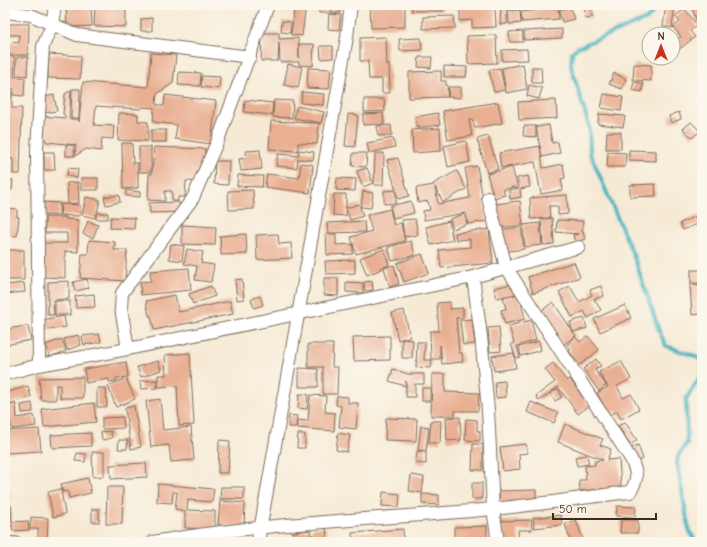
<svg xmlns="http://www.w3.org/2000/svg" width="707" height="547" font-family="'Comic Neue',sans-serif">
<rect width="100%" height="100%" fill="#fbf7ec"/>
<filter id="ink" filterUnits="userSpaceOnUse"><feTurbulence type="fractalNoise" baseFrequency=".025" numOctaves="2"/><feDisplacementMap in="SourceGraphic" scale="8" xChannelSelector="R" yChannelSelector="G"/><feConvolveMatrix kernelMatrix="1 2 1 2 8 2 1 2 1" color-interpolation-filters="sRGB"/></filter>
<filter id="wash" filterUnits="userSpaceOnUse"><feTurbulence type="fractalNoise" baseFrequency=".012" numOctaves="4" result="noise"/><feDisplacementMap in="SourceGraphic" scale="16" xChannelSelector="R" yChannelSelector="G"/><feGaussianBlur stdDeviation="0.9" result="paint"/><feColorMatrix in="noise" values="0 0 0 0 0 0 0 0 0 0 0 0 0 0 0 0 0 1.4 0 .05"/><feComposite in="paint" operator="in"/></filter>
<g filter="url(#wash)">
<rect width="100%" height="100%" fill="#f6ead5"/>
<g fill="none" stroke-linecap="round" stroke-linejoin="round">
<!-- stream -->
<g stroke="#44b2c0" stroke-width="4">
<path d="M651,5L652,13L647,19L578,47L572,52L571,66L589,126L590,153L634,257L660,333L666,346L695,356L702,361"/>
<path d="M696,542L689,530L677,463L678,456L687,443L686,399L702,374"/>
</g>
</g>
<g id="blocks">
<!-- building -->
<g fill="#e9af92">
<path d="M66,5H91L92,26L67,27Z"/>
<path d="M95,5H126V27L94,26Z"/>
<path d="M318,5H330L331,13H319Z"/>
<rect x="332" y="5" width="8" height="8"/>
<path d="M370,5H405V27L371,28Z"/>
<rect x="412" y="5" width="31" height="6"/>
<path d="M460,5H495L496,27L472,28V20L460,21Z"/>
<path d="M501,5H510V10H507V24H500Z"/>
<path d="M584,5H591L592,17L585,18Z"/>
<path d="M666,5H675L672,28L663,26Z"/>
<path d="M690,5H702V24L699,25Z"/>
<path d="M570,7L574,19L562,22L559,10Z"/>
<path d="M558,8L559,19L522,22L521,12Z"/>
<path d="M685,9L697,25L690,31L695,37L673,54V42L681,37L673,27L680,22L675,16Z"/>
<path d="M294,10L305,12L302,36L291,35Z"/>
<path d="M520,10L521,23L509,24L508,11Z"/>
<path d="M329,14L341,15L339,30L328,29Z"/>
<path d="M454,16L455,28L423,29V17Z"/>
<path d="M152,18V31H141V19Z"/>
<path d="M282,21L291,22L290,33L281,32Z"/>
<path d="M5,24H29L28,55H5V42L19,43V35H5Z"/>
<path d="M562,29V38L524,40V31Z"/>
<path d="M523,31V42H510L509,32Z"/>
<path d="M262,33H279V39L298,38L299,58V44H314L313,66L299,65V62H280L279,43L278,61H261Z"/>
<path d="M496,35L497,63L468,64L467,36Z"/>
<path d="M386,37L387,65H389L390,93H382V79H369L368,61H360V38Z"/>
<path d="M421,38L422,50L400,51L399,39Z"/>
<path d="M320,46H333V58L321,59Z"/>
<path d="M527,49L528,60L502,61V50Z"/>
<path d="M151,53L176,55L173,83L157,94L156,104L164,106L165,95L216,101L211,144L175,139L177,125L153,122L154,108L143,107L140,109L96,106L94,125L114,126L113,139L102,138L101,151L86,149L75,156L76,145L47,142L41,133L42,116L66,118L63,113L65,94L71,90L69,119H79V122L83,82L148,87Z"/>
<path d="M49,54L81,56L80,79L48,78Z"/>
<path d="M5,56L15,57L14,77L25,78L24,96L13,95L14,89L5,88Z"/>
<path d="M17,57H28L27,76L16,75Z"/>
<path d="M419,57H432L431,68L418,67Z"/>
<path d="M288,64L302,67L298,88L284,85Z"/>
<path d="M523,64L527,89L506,93L502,68Z"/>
<path d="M634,64L651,65V81L633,80Z"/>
<path d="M444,66L467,67L466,77H444Z"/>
<path d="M532,67H541L542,83H532Z"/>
<path d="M308,68L331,69L329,89L307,88Z"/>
<path d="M500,68L505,90L494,92L489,70Z"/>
<path d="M441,71V81H446V85H447L448,97L409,98V72Z"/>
<path d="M179,72L201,73L200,86L178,85Z"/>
<path d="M614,73L626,79L622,89L609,84Z"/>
<path d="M202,76L220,77L219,89L201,87Z"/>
<path d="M634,82L643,83L642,92L632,90Z"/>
<path d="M529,85L542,88L539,99L527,96Z"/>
<path d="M449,87H461V98L448,97Z"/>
<path d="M72,89H80L79,118H71Z"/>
<path d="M5,92H12V108H22L20,174H13V159L5,158Z"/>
<path d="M302,92L324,94L323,105L301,103Z"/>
<path d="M604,94L623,97L621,111L601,108Z"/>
<path d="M54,95L57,111L43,113L40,98Z"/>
<path d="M364,99H384L385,111L364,112Z"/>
<path d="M245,100L273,103L272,115L244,112Z"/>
<path d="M274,100L293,101L292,118L273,117Z"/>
<path d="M556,100L557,118L519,120L518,102Z"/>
<path d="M498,102L502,123L475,128L473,120H469L472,136L448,140L443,111Z"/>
<path d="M297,106L324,112L321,123L294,118Z"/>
<path d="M679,112L681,119L671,123L669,116Z"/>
<path d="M119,113L138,114V121L148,122V141L118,140Z"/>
<path d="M383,113L384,124L363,125V114Z"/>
<path d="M438,113L440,125L417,128L415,117Z"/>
<path d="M348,114L358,115L355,147L345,146Z"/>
<path d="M599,114L625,116L623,127L598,124Z"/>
<path d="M271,121L319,123L317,144L298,143V151L269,149Z"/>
<path d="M691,122L700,131L692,138L683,129Z"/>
<path d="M391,125L392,135L378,136L377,126Z"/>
<path d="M549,125L552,143L558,142L560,153L542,157L536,127Z"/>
<path d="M524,126H536V137L523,136Z"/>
<path d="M440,128L441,151L413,153L412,130Z"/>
<rect x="151" y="130" width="15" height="12"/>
<path d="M607,132H621V149H606Z"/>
<path d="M488,136L498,169L487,173L477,139Z"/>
<path d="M393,138L395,147L369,153L367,143Z"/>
<path d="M466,141L470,162L448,167L444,146Z"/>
<path d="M122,143H132L133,163H138V188L123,189Z"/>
<rect x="66" y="145" width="8" height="11"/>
<path d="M540,146L543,168L563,164L565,178L561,179L563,190L541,194L535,162L501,168L499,153Z"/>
<rect x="139" y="147" width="12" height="25"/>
<path d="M154,147L205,149L204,182L186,181L185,197H178V201H172V191H165V201L148,200L149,174H152Z"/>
<path d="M260,150L262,169L241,171L239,159L247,158L246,151Z"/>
<path d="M299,150L314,152L313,160L298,159L297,168L276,166L278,154L298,156Z"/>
<path d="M629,150L656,151V161L629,160Z"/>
<path d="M44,152H54L55,170H44Z"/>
<path d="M608,152L626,153L625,167H607Z"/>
<path d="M353,153H367L366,167L352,166Z"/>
<path d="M375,153H384L383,185H374Z"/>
<path d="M398,158L409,196L398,199L396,191V203L384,204V191L396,190L387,160Z"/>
<path d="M215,161H229L228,185L214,184Z"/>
<path d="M301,163L313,165L310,193L265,187L267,174L299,178Z"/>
<path d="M477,166L487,221L468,224L466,213L424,220L423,211L430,210L428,201L418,203L416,188L434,185L433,184L457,171L466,189L443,202L435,187L438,204L470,198L465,168Z"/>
<path d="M512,167L517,186L503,190L505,195L494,198L487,174Z"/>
<path d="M68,168L78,169L77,178L67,176Z"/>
<path d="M367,168L373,183L363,187L357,171Z"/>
<path d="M238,175L263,176L262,187L237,186Z"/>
<path d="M528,176L530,187L520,189L521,197L510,199L509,190L519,188L517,178Z"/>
<rect x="81" y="178" width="17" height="12"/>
<path d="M337,178L356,179L355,191L336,190Z"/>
<path d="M5,180H13L12,190H5Z"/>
<path d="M78,182L79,203L68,204L67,183Z"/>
<path d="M655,184L656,196L630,197V185Z"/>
<path d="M126,190L140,192V197L126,196Z"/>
<path d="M253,190L254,209L229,210L228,191Z"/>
<path d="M363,191L373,193L371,208L361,207Z"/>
<path d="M334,194H346V216L333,215Z"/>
<path d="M119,195L120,202L106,205L104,197Z"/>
<path d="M567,195L568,214L558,215V206H549L550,218L531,219L530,198Z"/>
<path d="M86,197L100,200L97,213H108V219H96V214L95,218L82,215Z"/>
<path d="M411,201L414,213L393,218L390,206Z"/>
<path d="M520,201L523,225L498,228L495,204Z"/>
<path d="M44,202L60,203L59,215H43Z"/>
<path d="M179,202L180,212L150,213L149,203Z"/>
<path d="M61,204L80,205V216L60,215Z"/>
<path d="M359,204L363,216L350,220L346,208Z"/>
<path d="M5,208L17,209V217H19L17,236L5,235Z"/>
<path d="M390,209L394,225L401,223L405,241L356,254L351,237L372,231L367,215Z"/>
<path d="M464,214L467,224L453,229L450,219Z"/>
<path d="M702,214V227L700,223L683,230L680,223Z"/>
<path d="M45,217H66V219L78,220V252L65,251V278L43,277V243H67V233H45Z"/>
<path d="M111,217L135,218L134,229L110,228Z"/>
<path d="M552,218L554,244L543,245L541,219Z"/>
<path d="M415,219L418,235L404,237L402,220Z"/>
<path d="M557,220L583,221L582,232H583L585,239L575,242L573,235L578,234L556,232Z"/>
<path d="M88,221L98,225L93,238L83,234Z"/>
<path d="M364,221L365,232L328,233L327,223Z"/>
<path d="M449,221L453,240L431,245L426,227Z"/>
<path d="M540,223L542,245L525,247L523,225Z"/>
<path d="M182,225L216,227L215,245L182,244Z"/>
<path d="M521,227L524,249L502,252L499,230Z"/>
<path d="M489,229L493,263L441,268L439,250L470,247V239L456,240L455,233Z"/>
<path d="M246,234L247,254L221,255L220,236Z"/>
<path d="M278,234L279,244L291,243L292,258L257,260L256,235Z"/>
<path d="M326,234H336V245L353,244V254L327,255Z"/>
<path d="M89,240L115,242L114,250H127L125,281L80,278L82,254H88Z"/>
<path d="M411,241L415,255L392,261L388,247Z"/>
<path d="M171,244L184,246L182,261L169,259Z"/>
<path d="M187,249L203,252L201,263L214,265L211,282L195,280L197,266L184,264Z"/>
<path d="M384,249L389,265L381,268L382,269L367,275L360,258Z"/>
<rect x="5" y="250" width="19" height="30"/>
<path d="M422,254L429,273L404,282L397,263Z"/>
<path d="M355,260V273L326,274L325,261Z"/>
<path d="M574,262L580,277L533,293L528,277Z"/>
<path d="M394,265L399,284L390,287L384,268Z"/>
<path d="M189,268L191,290L141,295L140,282L151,281L150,271Z"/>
<rect x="691" y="270" width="11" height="13"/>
<path d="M324,278H338V296L324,295Z"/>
<path d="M87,279L89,288L75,291L73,282Z"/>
<path d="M242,279L244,299L237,300L235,280Z"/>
<path d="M69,281V299L53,300L54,315H48V282Z"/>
<path d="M372,281L373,290L365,291L364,282Z"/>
<path d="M346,282L363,283V293L346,292Z"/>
<path d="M24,283L25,292L5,294V285Z"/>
<path d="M512,284L515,294L497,298L494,288Z"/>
<path d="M702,284V314L692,315L690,285Z"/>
<path d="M211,286L215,296L193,304L189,294Z"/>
<path d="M570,286L579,302L592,295L590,290L601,286L604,296L594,299L601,310L588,318L584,311L572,317L559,292Z"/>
<path d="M94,294L95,307L76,308L75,296Z"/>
<path d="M519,294L525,319L505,324L501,310L506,309L503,298Z"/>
<path d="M175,295L179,312L230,301L233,314L154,330L151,316H149L146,301Z"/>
<path d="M260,296L263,305L254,308L251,299Z"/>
<rect x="55" y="301" width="15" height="14"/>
<path d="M450,302V309L463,308V318H456L459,353H462L463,362L442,364L440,345V359H431L430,331H439L437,303Z"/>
<path d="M553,302L576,336L563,345L541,311Z"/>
<path d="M625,305L631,318L600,332L594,319Z"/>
<path d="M404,310L410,337L398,340L392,313Z"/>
<path d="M64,316L66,327L43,330L41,320Z"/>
<path d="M584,318L587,328L573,332L570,322Z"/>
<path d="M472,319L475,344L463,345L460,320Z"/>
<path d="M531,320L536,340L517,346L520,357L516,358L511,344L514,343L509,326Z"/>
<path d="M28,326L31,340L5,345V329Z"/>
<path d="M499,327L501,351L490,352L488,328Z"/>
<path d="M99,334L101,342L84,345L82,336Z"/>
<path d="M78,335L81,345L67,350L64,339Z"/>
<path d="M390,336V360L354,361L353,337Z"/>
<path d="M588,336L599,350L580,365L569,351L571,349L567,345L575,337L580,342Z"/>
<path d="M62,339L66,351L50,357L46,345Z"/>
<path d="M402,339L413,340L412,358H402Z"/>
<path d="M539,341L541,350L521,356L519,347Z"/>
<path d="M417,342H425L424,360H432L431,368L416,367Z"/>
<path d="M308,344H333L332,367H338L337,394H323V367H308Z"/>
<path d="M190,353L194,425L179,426L177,386L158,387V375H166L165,355Z"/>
<path d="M514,353L516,368L494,371L492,356Z"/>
<path d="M596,359L601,366L595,370L606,385L599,391L583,369Z"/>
<path d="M158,361L161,370L141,377L137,367Z"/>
<path d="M621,361L631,379L617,386L623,398L631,394L639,409L621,419L617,411L609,415L597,393L608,387L599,372Z"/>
<path d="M126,362L128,377L116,378V381L109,382V379L86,383L84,369Z"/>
<path d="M553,363L567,381L570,379L589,406L578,414L558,387L539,401L536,396L555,382L545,369Z"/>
<path d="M299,368L318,369V387H299Z"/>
<path d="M393,369L408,374H424V384H415V397H406V381L405,386L389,381Z"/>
<path d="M432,374H445V392L479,393L478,411H455V416H431Z"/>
<path d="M83,377V398H60V385H56V400H41L39,378Z"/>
<path d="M126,378L135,399L116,407L108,386Z"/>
<path d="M157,380V388L141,389L140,381Z"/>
<path d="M505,381L506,397L496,398L495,382Z"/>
<path d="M28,386L31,397L5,405V393Z"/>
<path d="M97,388H106L107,407H97Z"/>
<rect x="422" y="388" width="8" height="13"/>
<path d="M558,389L562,397L555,401L550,393Z"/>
<path d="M299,394H308L307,409L298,408Z"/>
<path d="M310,395L326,396L325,412L335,413L334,431L298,428V420L308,421Z"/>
<path d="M337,396L348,397V403H358L356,429L339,427L341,406L336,405Z"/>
<path d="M160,399L163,430L191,427L194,460L171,462L169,445L151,447L146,401Z"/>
<path d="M531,402L558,413L554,423L527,412Z"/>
<path d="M32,403L33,412L22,413L21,405Z"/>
<path d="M94,403L96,422L44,427L42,409Z"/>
<path d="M16,404L17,418L34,415L36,426L12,429L10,420H5V405Z"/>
<path d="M134,406L141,447L131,449L125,408Z"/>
<path d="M289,415L297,416L296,427H288Z"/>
<path d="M123,417L124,428L102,429V418Z"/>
<path d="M460,417L461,440L447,441L446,418Z"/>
<path d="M386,418L417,419L416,441L385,440Z"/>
<path d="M466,419L477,420V431H480V441L465,440Z"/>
<path d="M431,421H441L440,443H429Z"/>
<path d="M625,422L637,440L631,445L618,426Z"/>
<path d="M565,424L603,439L600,445L611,449L607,460L619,459L621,487L580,491L579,480H586L585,466L595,465V461L603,460L558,442Z"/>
<path d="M421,426L429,427L426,451L418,450Z"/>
<path d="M39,429L41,451L5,453V431Z"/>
<path d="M111,431L112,438L102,440L101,432Z"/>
<path d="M91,433V446L52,448L51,435Z"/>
<path d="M338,433L350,435L347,452L336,450Z"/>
<path d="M298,434H305V448H297Z"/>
<path d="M119,440H128L127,449H118Z"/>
<path d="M219,440L230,441L228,473H218Z"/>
<path d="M473,444H483V470H472Z"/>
<path d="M526,444L528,453L519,454L520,469L503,471L500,447Z"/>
<path d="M638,445L643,459L632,463L627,450Z"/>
<path d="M417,451L426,452V464L416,463Z"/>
<path d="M92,452H104V476L93,477Z"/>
<path d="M77,453L86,454L85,462L75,461Z"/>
<path d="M587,455L589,464L577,466L575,457Z"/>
<path d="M146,463L147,477L111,479L110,465Z"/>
<path d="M5,474L10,500L5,501Z"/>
<path d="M411,475L424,477L422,493L409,491Z"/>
<path d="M88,478L91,493L69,498L68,491L63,492L61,484Z"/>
<rect x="472" y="483" width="10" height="16"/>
<path d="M158,484L214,489L212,502L188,500L187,510L215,511V529L185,528V511L175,509L177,492H173L172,503L157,502Z"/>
<path d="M107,487H123L122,524H106Z"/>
<path d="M221,487H244V499H220Z"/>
<path d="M61,489L65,514L53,517L48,492Z"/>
<path d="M536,490V504L500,505L499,491Z"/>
<path d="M383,492L400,494L399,507L382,506Z"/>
<path d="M422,494L439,495V505L422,504Z"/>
<path d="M220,501L245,503L244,527L218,525Z"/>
<path d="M5,506H11L12,522L28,521L29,530L13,531L12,525L5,526Z"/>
<path d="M617,506L636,507L635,517L616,516Z"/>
<rect x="92" y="509" width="7" height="13"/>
<path d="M561,515L562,525L534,528L533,518Z"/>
<path d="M31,517L48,518L47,542H38V529H30Z"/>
<path d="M531,520L532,530H518L519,542H502L501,521Z"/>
<path d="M576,520L584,542H571L565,524Z"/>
<path d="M621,520H638V533H620Z"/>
<path d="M487,526V542H454V527Z"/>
<path d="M326,527L327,538L313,539L312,528Z"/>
<path d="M403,529L404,542H353L352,533Z"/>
<path d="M310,530L311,542H294L293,532Z"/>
<path d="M5,536L19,537V542H5Z"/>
<rect x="23" y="540" width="14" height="2"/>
<path d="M348,540V542H330V541Z"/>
</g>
</g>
</g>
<g filter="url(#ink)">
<use href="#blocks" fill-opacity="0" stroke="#7c6d5e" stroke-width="1"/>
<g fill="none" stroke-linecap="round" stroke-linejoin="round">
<!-- street casing -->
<g stroke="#7c6d5e" stroke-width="14">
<g id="street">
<path d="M5,12L31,15L77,35L250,57"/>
<path d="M473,277L481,336L488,410L493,509L498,542"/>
<path d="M128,349L121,308L122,293L193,198L218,140L268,5"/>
<path d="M39,365L37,149L43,46L52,25L55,5"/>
<path d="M5,374L39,365L128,349L473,277L579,247"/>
<path d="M153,542C265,522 379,520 492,509C538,505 584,497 630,492C639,478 637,473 631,459L506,267L488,198"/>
<path d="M258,542L347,37L351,5"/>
</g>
</g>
<!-- street -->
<use href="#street" stroke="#fff" stroke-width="12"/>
</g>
</g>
<!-- margin -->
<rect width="707" height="547" fill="none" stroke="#fbf7ec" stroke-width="20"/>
<!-- north arrow -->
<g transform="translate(661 46)"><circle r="19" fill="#fbf7ec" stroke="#aea59a"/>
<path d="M0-3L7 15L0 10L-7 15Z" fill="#c8321e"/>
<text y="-6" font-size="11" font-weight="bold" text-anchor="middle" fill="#3b2a1e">N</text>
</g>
<!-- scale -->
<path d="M553 513v6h103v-6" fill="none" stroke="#3b2a1e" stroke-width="2"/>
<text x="559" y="513" font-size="12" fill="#3b2a1e" stroke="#fbf7ec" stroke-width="3" paint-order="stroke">50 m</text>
</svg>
